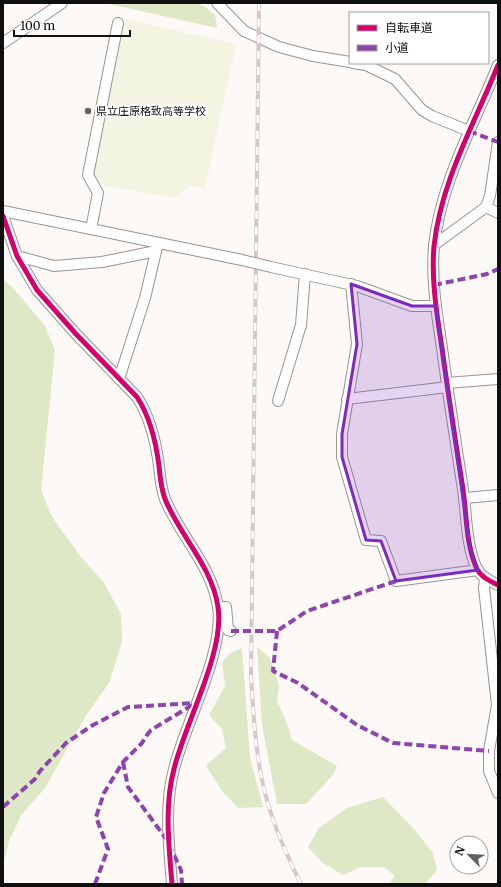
<svg xmlns="http://www.w3.org/2000/svg" width="501" height="887" font-family="Merriweather,'Noto Sans JP',serif">
<rect width="100%" height="100%" fill="#fcf9f6"/>
<!-- forest -->
<g fill="#dee7c6">
<path d="M105,3H195L206,7L215,15L217,28Z"/>
<path d="M3,279L14,289L45,326L55,350L41,490L52,517L81,557L104,583L121,614L122,642L109,683L85,717L45,788L22,814L9,841L3,865Z"/>
<path d="M257,647L270,658L279,686L277,701L286,721L292,740L337,766L333,775L306,804H277L262,724Z"/>
<path d="M242,648L250,758L263,807L238,808L223,792L206,766L226,748L222,729L209,715L225,686L222,663L230,653Z"/>
<path d="M383,797L413,828L433,853L437,870L425,884H389L395,876L384,867H361L343,875L323,863L308,847L319,828L347,808Z"/>
</g>
<!-- pitch -->
<path fill="#f3f4e1" d="M125,19L236,44L205,188L190,186L176,198L104,186L93,176Z"/>
<g fill="none" stroke-linecap="round" stroke-linejoin="round">
<!-- minor casing -->
<g stroke="#969594" stroke-width="12">
<g id="minor">
<path d="M217,3L244,31L279,47L313,56L350,62"/>
<path d="M3,43L62,3"/>
<path d="M353,63L366,65L395,79L422,110L432,116L469,131"/>
<path d="M498,65C474,125 441,181 434,246C431,280 437,315 442,348C448,393 455,438 462,483C467,511 465,543 477,569C481,577 490,581 498,585"/>
<path d="M486,207L498,213"/>
<path d="M3,211L242,260"/>
<path d="M3,216L17,256L37,290L76,334L137,397C150,417 156,442 159,466C160,477 161,488 165,499C180,536 212,566 218,607C225,652 185,723 174,769C164,806 169,846 172,884"/>
<path d="M91,229L98,193L88,175L118,23"/>
<path d="M434,245L486,207L490,196L498,142"/>
<path d="M17,256L54,266L102,262L156,251"/>
<path d="M271,267L357,286L412,306H436"/>
<path d="M351,284L357,344L342,434V457L366,540L381,541L396,581L478,570"/>
<path d="M119,379L145,298L158,243"/>
<path d="M447,383L498,379"/>
<path d="M347,399L448,387"/>
<path d="M278,401L301,325L305,274"/>
<path d="M465,498L498,495"/>
<path d="M485,578L484,588L497,705L489,751V771L498,793"/>
<path d="M218,607H226L228,630L231,631"/>
</g>
</g>
<!-- minor -->
<use href="#minor" stroke="#fffefe" stroke-width="10"/>
<!-- rail casing -->
<g stroke="#d7c7cb" stroke-width="4">
<path id="rail" d="M259,3L251,675C253,704 254,734 259,763C265,806 282,846 301,884"/>
</g>
<!-- rail -->
<use href="#rail" stroke="#fff" stroke-width="2.5" stroke-dasharray="8" stroke-linecap="butt"/>
<!-- minor-bridge casing -->
<g stroke="#969594" stroke-width="12" stroke-linecap="butt">
<path id="minor-bridge" d="M242,260L271,267"/>
</g>
<!-- minor-bridge -->
<use href="#minor-bridge" stroke="#fffefe" stroke-width="10"/>
<!-- quiet -->
<g stroke="#8e44ad" stroke-width="4" stroke-dasharray="8 4" stroke-linecap="butt">
<path d="M469,131L498,142"/>
<path d="M434,285L487,274L498,269"/>
<path d="M231,631H277L307,611L396,581"/>
<path d="M277,631L273,671L298,683L357,725L393,743L489,751"/>
<path d="M123,762L128,787L167,840L181,870L182,884"/>
<path d="M3,807L35,779L40,771L66,743L93,725L128,707L196,703"/>
<path d="M95,884L108,849L96,817L104,793L123,762L142,743L147,735L151,730L194,704"/>
</g>
<!-- cycleway casing -->
<g stroke="#fff" stroke-width="8">
<g id="cycleway">
<path d="M498,65C474,125 441,181 434,246C431,280 437,315 442,348C448,393 455,438 462,483C467,511 465,543 477,569C481,577 490,581 498,585"/>
<path d="M3,216L17,256L37,290L76,334L137,397C150,417 156,442 159,466C160,477 161,488 165,499C180,536 212,566 218,607C225,652 185,723 174,769C164,806 169,846 172,884"/>
</g>
</g>
<!-- cycleway -->
<use href="#cycleway" stroke="#d6006c" stroke-width="5"/>
</g>
<!-- marked area -->
<path fill="#7b2cbf" fill-opacity="0.2" stroke="#7b2cbf" stroke-width="3" stroke-linejoin="round" d="M351,284L412,306H436L470,548L478,570L396,581L381,541L366,540L342,457V434L357,344Z"/>
<!-- markers -->
<circle fill="#636260" stroke="#fff" stroke-width="1.5" cx="88" cy="111" r="4"/>
<g text-anchor="middle" stroke-width="4" stroke-linejoin="round" paint-order="stroke">
<!-- poi labels -->
<g font-size="11" fill="#101010" stroke="#fff" text-anchor="start">
<text x="96" y="115">県立庄原格致高等学校</text>
</g>
</g>
<!-- border -->
<rect width="501" height="887" fill="none" stroke="#101010" stroke-width="8"/>
<!-- legend -->
<rect x="349" y="12" width="140" height="52" fill="#ffffff" stroke="#9f9f9f"/>
<rect x="357" y="25" width="20" height="6" fill="#d6006c" stroke="#9f9f9f"/>
<text x="385" y="32" font-size="12" fill="#101010">自転車道</text>
<rect x="357" y="45" width="20" height="6" fill="#8e44ad" stroke="#9f9f9f"/>
<text x="385" y="52" font-size="12" fill="#101010">小道</text>
<!-- north arrow -->
<g transform="translate(469 855) rotate(294)"><circle r="19" fill="#ffffff" stroke="#9f9f9f"/>
<path d="M0-3L7 15L0 10L-7 15Z" fill="#636260"/>
<text y="-6" font-size="11" font-weight="bold" text-anchor="middle" fill="#101010">N</text>
</g>
<!-- scale -->
<path d="M14 30v6h116v-6" fill="none" stroke="#101010" stroke-width="2"/>
<text x="20" y="30" font-size="12" fill="#101010" stroke="#ffffff" stroke-width="3" paint-order="stroke">100 m</text>
</svg>
